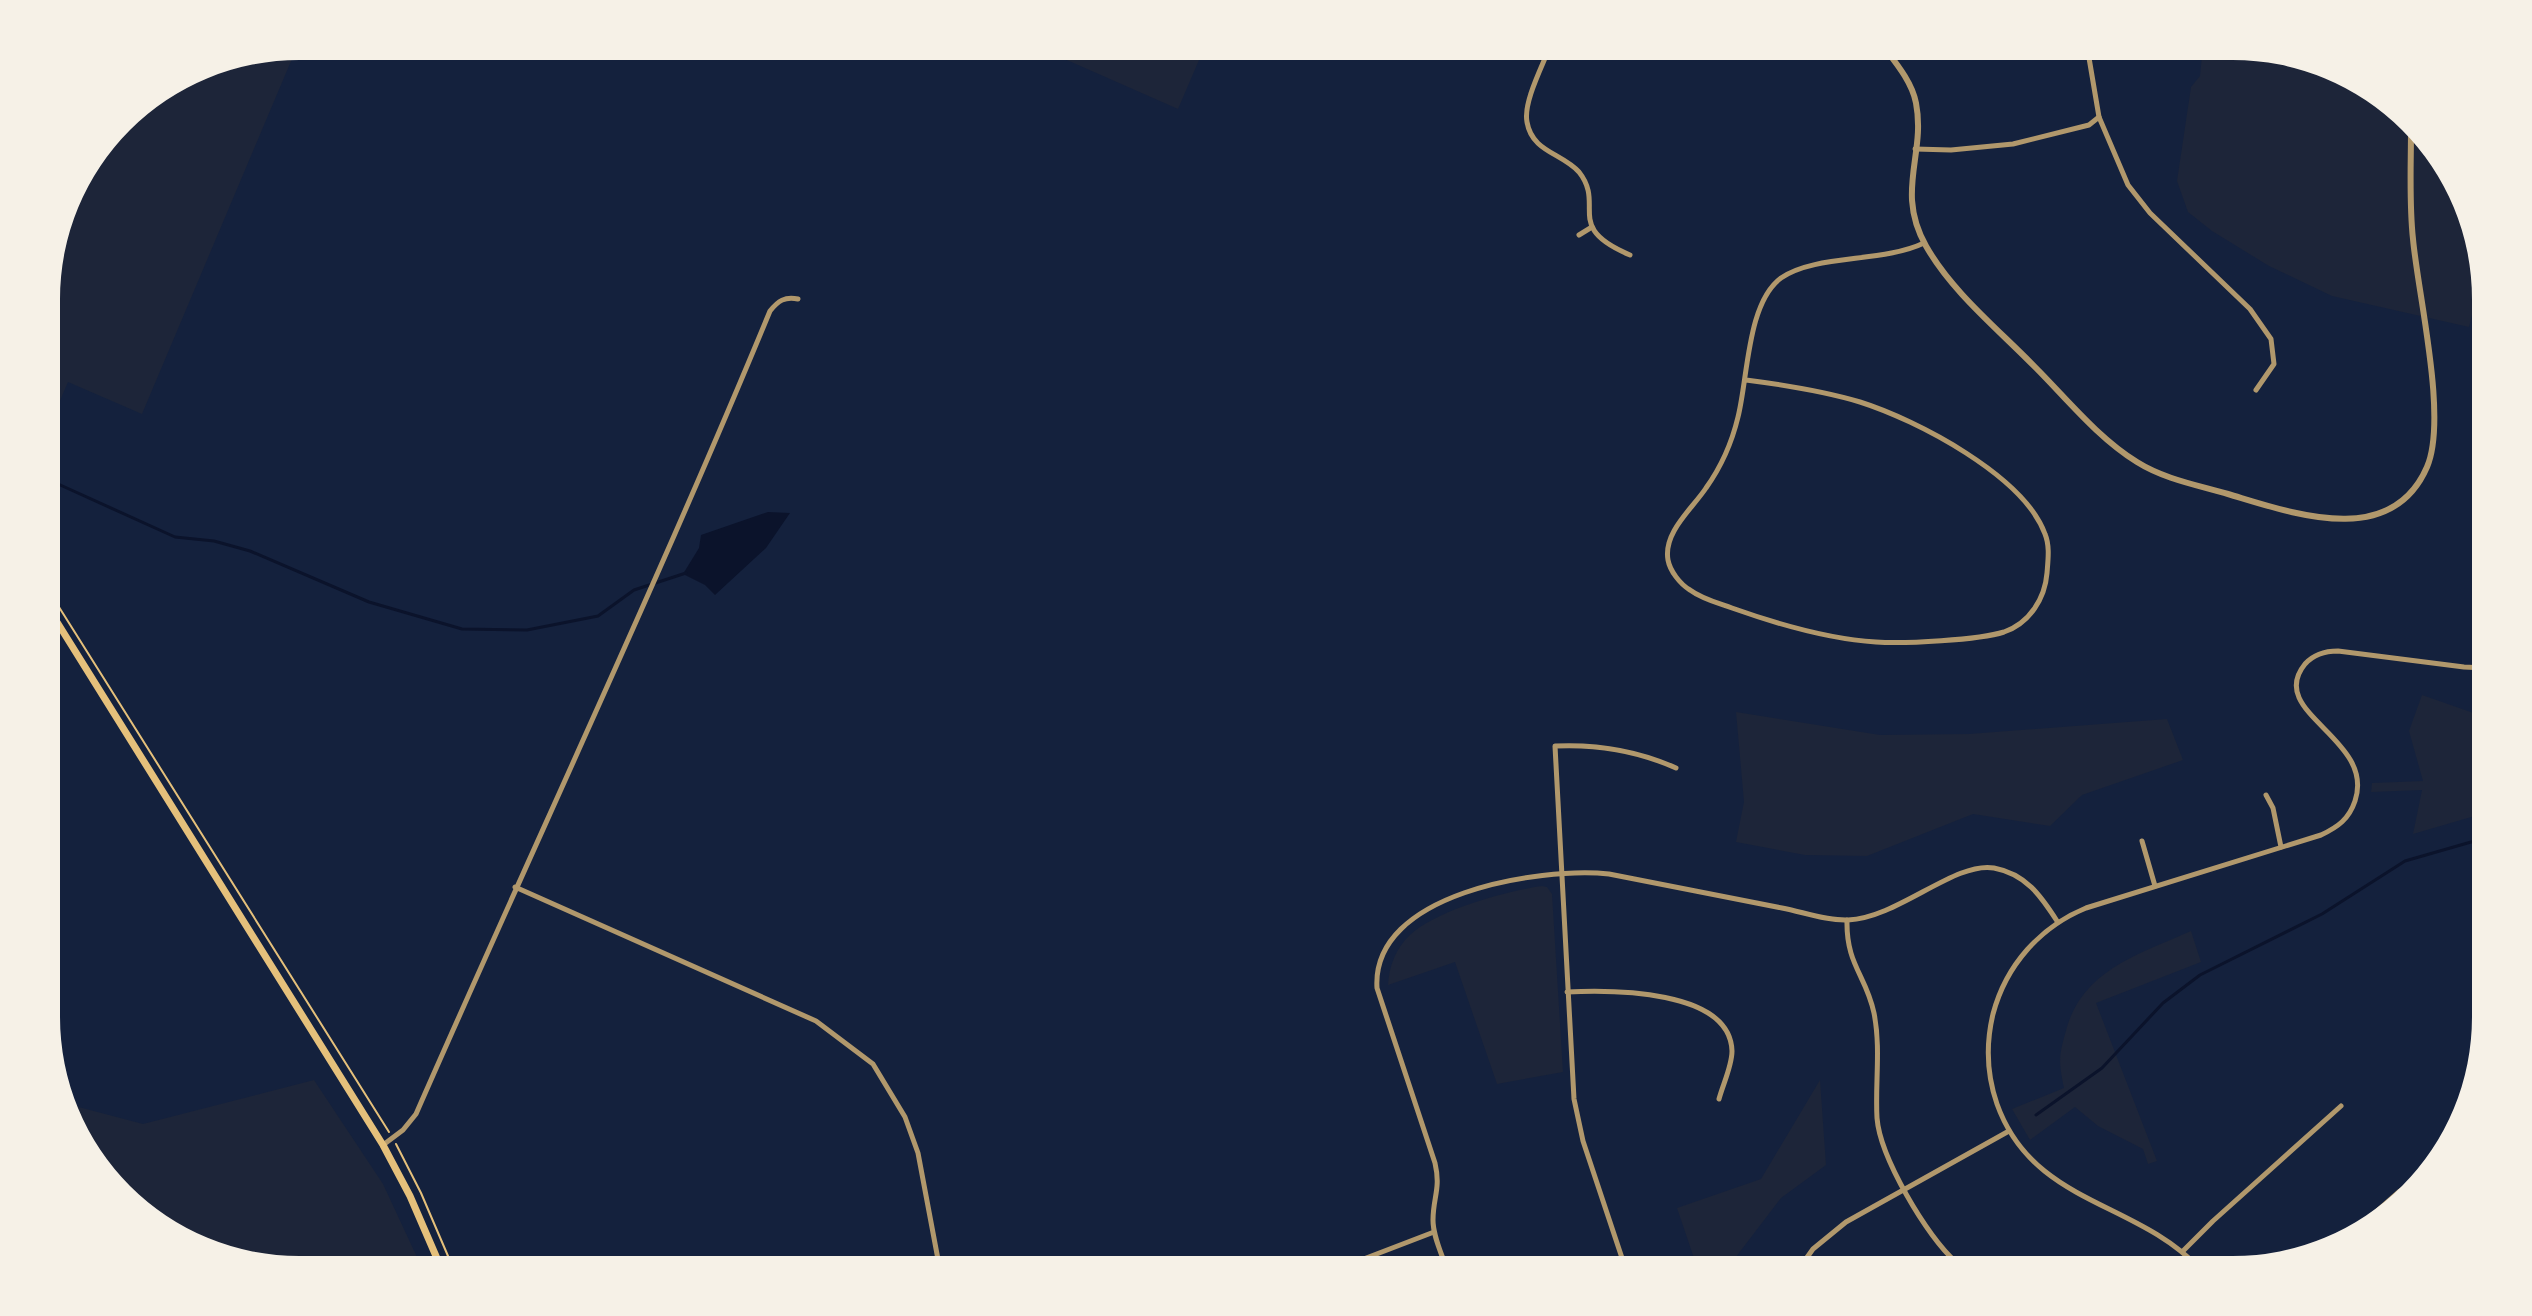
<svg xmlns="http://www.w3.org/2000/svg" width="2532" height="1316" font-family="'Source Serif 4',serif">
<rect width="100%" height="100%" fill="#14213d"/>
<!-- green -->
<g fill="#1d2539">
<path d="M1035,46H1205L1178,109Z"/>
<path d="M2203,46H2233L2345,72L2443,158L2484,267L2469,327L2332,296L2269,266L2212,231L2188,212L2177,181L2191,87L2200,76Z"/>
<path d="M297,47L142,414L68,382L47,431V282L72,187L132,109L203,65Z"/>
<path d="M2422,695L2485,717V813L2413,834L2422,790L2371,792L2372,783L2423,781L2409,731Z"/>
<path d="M1736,712L1880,735L1969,734L2167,719L2183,760L2082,795L2050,826L1973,814L1867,856L1805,855L1736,842L1744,802Z"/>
<path d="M1542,886L1547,887L1552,894L1563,1072L1497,1084L1455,962L1388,985C1389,966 1396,948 1410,935C1437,910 1506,891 1542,886Z"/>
<path d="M2191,931L2201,962L2096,1003L2157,1161L2148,1164L2143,1149L2098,1126L2075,1107L2030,1140L2012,1109L2064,1088C2058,1059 2059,1055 2067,1027C2084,969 2142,953 2191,931Z"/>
<path d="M314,1080L383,1184L423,1270H299L187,1244L98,1171L71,1105L143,1124Z"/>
<path d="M1820,1080L1826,1165L1781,1198L1726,1270H1698L1677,1208L1761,1179Z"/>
</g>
<!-- water -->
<path fill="#0b132b" d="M768,512L790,513L766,548L715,595L705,585L683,574L699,548L701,535Z"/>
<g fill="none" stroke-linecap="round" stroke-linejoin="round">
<!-- stream -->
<g stroke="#0b132b" stroke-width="3">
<path d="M47,479L175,537L214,541L250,551L369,602L462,629L527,630L598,616L634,590L686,573"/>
<path d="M2036,1115L2102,1068L2163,1003L2200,975L2322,914L2405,861L2485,838"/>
</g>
<!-- path -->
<g stroke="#e5c07b" stroke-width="2">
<path d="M47,588L389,1132"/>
<path d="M396,1144L421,1193L454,1270"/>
</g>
<!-- minor -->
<g stroke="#b1986c" stroke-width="5">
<path d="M1510,46H1519"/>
<path d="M1550,46C1543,65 1523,102 1527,122C1532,152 1562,153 1579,172C1606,206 1563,227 1630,255"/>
<path d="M2087,46L2099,117L2128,185L2150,213L2250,309L2271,339L2274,364L2256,390"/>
<path d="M1915,149L1951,150L2013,144L2089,125L2099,117"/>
<path d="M1579,235L1592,227"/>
<path d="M1746,380C1785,385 1823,391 1860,402C1917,420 2024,476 2045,534C2050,546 2048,560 2047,573C2045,598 2030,623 2004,632C1979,640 1904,644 1876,642C1827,639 1777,624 1732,608C1718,603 1702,599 1690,590C1680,584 1670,571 1668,560C1663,532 1693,508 1706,488C1721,467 1732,442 1738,417C1748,378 1747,303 1781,278C1816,254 1882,263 1924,243"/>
<path d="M2266,795L2273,808L2281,847"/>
<path d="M2142,841L2155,886"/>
<path d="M515,887L816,1021L873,1064L905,1117L918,1153L940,1270"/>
<path d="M1847,920C1846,965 1866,975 1874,1013C1881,1048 1875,1083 1877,1118C1880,1157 1927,1237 1956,1262"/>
<path d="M1567,992C1611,990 1730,989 1732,1051C1732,1066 1723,1084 1719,1099"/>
<path d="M383,1145L403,1130L416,1114C533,847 658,582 770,311C778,301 785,296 798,299"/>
<path d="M2350,1235L2400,1191L2412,1183"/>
<path d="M2183,1251L2213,1221L2341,1106"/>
<path d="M2200,1269C2136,1200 2033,1205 1997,1104C1987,1075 1986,1043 1993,1014C2006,965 2040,927 2086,908L2321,835C2338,827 2349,819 2355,801C2376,738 2265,713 2305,664C2314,654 2325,651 2338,651L2464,667L2485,668"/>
<path d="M1351,1270L1361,1260L1434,1232"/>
<path d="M1447,1270C1442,1254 1433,1237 1433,1220C1433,1197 1441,1189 1435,1163L1377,988C1371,893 1539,867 1609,874C1667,885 1724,897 1782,908C1803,912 1827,921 1848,920C1898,918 1955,861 1994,868C2026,874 2041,896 2057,921"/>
<path d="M1626,1270L1583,1141L1574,1099L1555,746C1598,744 1636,750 1676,768"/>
<path d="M1798,1270L1813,1249L1846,1222L2009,1131"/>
</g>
<!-- tertiary -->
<path stroke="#b1986c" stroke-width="6" d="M1883,46C1896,63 1912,82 1916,103C1926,155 1895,191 1926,246C1952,292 1998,329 2035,367C2067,399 2098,438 2137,462C2164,479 2197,485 2228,494C2292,513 2391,550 2427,467C2448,418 2418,295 2413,239C2409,203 2411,166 2411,130"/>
<!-- secondary -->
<path stroke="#e5c07b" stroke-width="7" d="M47,606L383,1145L410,1196L442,1270"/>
</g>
<!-- crop -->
<path d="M0 0H2532V1316H0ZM299 60H2233A239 239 0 0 1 2472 299V1017A239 239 0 0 1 2233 1256H299A239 239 0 0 1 60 1017V299A239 239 0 0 1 299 60Z" fill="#f6f1e7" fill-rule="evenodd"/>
</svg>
